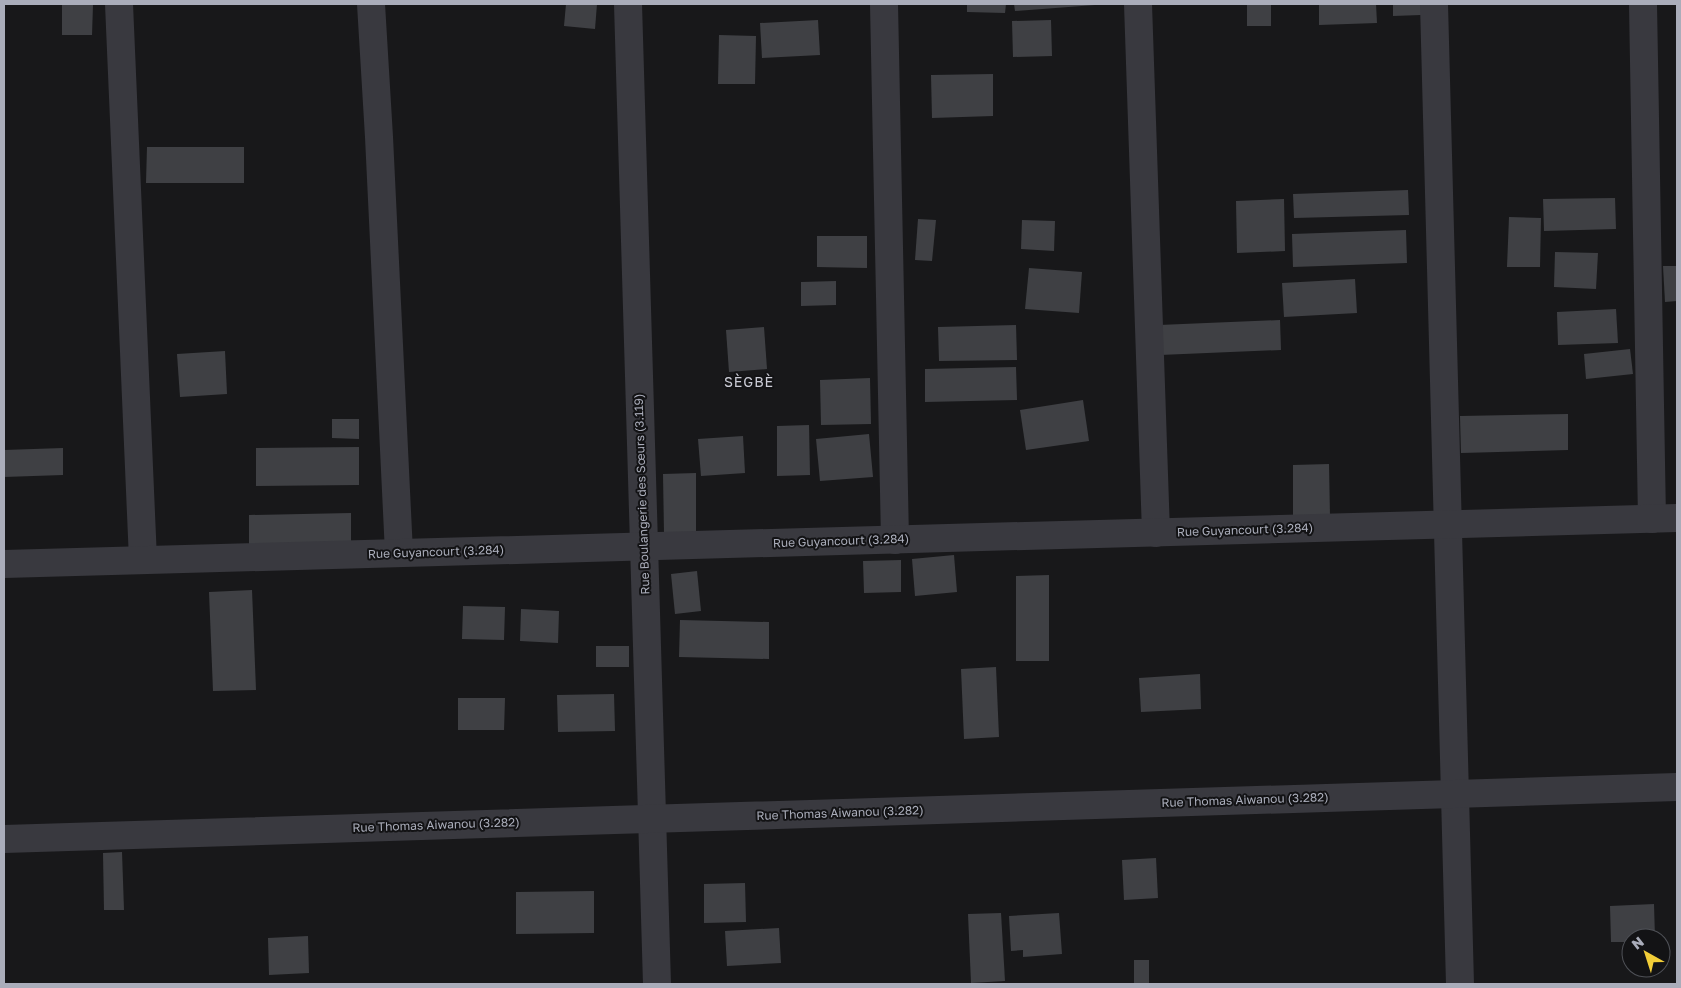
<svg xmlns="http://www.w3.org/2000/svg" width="1681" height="988" font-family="'Golos Text',sans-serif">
<rect width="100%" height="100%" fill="#18181a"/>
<!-- building -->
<g fill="#3f4044">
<path d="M62,4L93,5L92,35H62Z"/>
<path d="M566,4H597L595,29L564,26Z"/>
<path d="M967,4H1006L1005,13L967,12Z"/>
<path d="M1014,4H1095V5L1015,11Z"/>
<rect x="1247" y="4" width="24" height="22"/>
<path d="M1319,4H1376L1377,23L1319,25Z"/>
<path d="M1393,4H1421V15L1393,16Z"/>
<path d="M818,20L820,55L762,58L760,23Z"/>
<path d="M1051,20L1052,56L1013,57L1012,21Z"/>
<path d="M719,35L756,36L755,84H718Z"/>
<path d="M993,74V116L932,118L931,75Z"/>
<path d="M147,147H244V183H146Z"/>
<path d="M1408,190L1409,215L1294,218L1293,194Z"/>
<path d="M1615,198L1616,229L1544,231L1543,199Z"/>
<path d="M1284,199L1285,251L1237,253L1236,201Z"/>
<path d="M1509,217L1541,218L1540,267H1507Z"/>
<path d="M918,219L936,220L932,261L915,260Z"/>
<path d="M1022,220L1055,221L1054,251L1021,249Z"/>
<path d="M1406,230L1407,263L1293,267L1292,234Z"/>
<path d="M817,236H867V268L817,267Z"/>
<path d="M1555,252L1598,253L1596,289L1554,287Z"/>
<path d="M1663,266H1677V301L1665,302Z"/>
<path d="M1029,268L1082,272L1079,313L1025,309Z"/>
<path d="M1355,279L1357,313L1284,317L1282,283Z"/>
<path d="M836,281V305L801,306V282Z"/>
<path d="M1616,309L1618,343L1558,345L1557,312Z"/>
<path d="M1280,320L1281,350L1160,355L1159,325Z"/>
<path d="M1016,325L1017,360L939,361L938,327Z"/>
<path d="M764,327L767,369L729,372L726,330Z"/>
<path d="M1630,349L1633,374L1586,379L1584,354Z"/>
<path d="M225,351L227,394L180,397L177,354Z"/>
<path d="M1016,367L1017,400L925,402V369Z"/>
<path d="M870,378L871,424L821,425L820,380Z"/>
<path d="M1083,400L1089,441L1026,450L1020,410Z"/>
<path d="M1568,414V450L1461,453L1460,416Z"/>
<path d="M332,419H359V439L332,438Z"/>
<path d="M809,425L810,475L777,476V426Z"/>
<path d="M869,434L873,477L820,481L816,439Z"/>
<path d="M743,436L745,473L701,476L698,439Z"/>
<path d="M359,447V485L256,486V448Z"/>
<path d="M63,448V475L4,477V450Z"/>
<path d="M1329,464L1330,517L1293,518V465Z"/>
<path d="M696,473V533H664L663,474Z"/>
<path d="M351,513V546L249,548V515Z"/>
<path d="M954,555L957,592L915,596L912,559Z"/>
<path d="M901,560V592L864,593L863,561Z"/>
<path d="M697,571L701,611L675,614L671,574Z"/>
<path d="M1049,575V661H1016V576Z"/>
<path d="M252,590L256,690L213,691L209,592Z"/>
<path d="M463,606L505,607L504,640L462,639Z"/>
<path d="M521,609L559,611L558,643L520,641Z"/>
<path d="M680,620L769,622V659L679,657Z"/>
<rect x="596" y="646" width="33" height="21"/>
<path d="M996,667L999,737L964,739L961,669Z"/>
<path d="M1200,674L1201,709L1141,712L1139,678Z"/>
<path d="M614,694L615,731L558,732L557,695Z"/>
<path d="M458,698H505L504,730H458Z"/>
<path d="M122,852L124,910H104L103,853Z"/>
<path d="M1156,858L1158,898L1124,900L1122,860Z"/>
<path d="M745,883L746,922L704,923V884Z"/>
<path d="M594,891V933L516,934V892Z"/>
<path d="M1654,904L1655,938H1631V942H1611L1610,906Z"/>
<path d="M1001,913L1005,981L971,983L968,914Z"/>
<path d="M1059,913L1062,954L1023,957V950L1011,951L1009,916Z"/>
<path d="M779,928L781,963L727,966L725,931Z"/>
<path d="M308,936L309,973L269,975L268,938Z"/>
<rect x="1134" y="960" width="15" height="24"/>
</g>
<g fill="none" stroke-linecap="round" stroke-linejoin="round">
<!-- minor -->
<g stroke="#39393f" stroke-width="28">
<path d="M119,4L143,560"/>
<path d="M371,4L379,137L399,553"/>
<path d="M628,4L657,984"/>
<path d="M884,4L895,540"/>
<path d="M1138,4L1156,533"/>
<path d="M1434,4L1460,984"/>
<path d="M1643,4L1652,519"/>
<path d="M4,564L1677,518"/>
<path d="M4,839L1677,787"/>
</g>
</g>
<g text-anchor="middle" stroke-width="4" stroke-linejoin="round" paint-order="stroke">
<!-- street labels -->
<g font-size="12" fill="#aaadba" stroke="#131315">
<text transform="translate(642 494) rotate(-92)" y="4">Rue Boulangerie des Sœurs (3.119)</text>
<text transform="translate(1245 530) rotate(-2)" y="4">Rue Guyancourt (3.284)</text>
<text transform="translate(841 541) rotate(-2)" y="4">Rue Guyancourt (3.284)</text>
<text transform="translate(436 552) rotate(-2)" y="4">Rue Guyancourt (3.284)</text>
<text transform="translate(1245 800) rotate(-2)" y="4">Rue Thomas Aiwanou (3.282)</text>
<text transform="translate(840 813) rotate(-2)" y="4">Rue Thomas Aiwanou (3.282)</text>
<text transform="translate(436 825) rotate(-2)" y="4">Rue Thomas Aiwanou (3.282)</text>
</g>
<!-- neighbourhood labels -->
<g font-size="14" letter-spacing="1" fill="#cbccd6" stroke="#131315">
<text x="749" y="387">SÈGBÈ</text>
</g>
</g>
<!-- border -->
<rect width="1681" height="988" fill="none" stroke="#aaadba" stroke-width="10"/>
<!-- north arrow -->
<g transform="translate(1646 953) rotate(321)"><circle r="24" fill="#131315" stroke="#4f5157"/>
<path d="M0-4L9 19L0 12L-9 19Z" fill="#f1cd38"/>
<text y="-8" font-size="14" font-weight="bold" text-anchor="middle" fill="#aaadba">N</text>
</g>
</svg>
